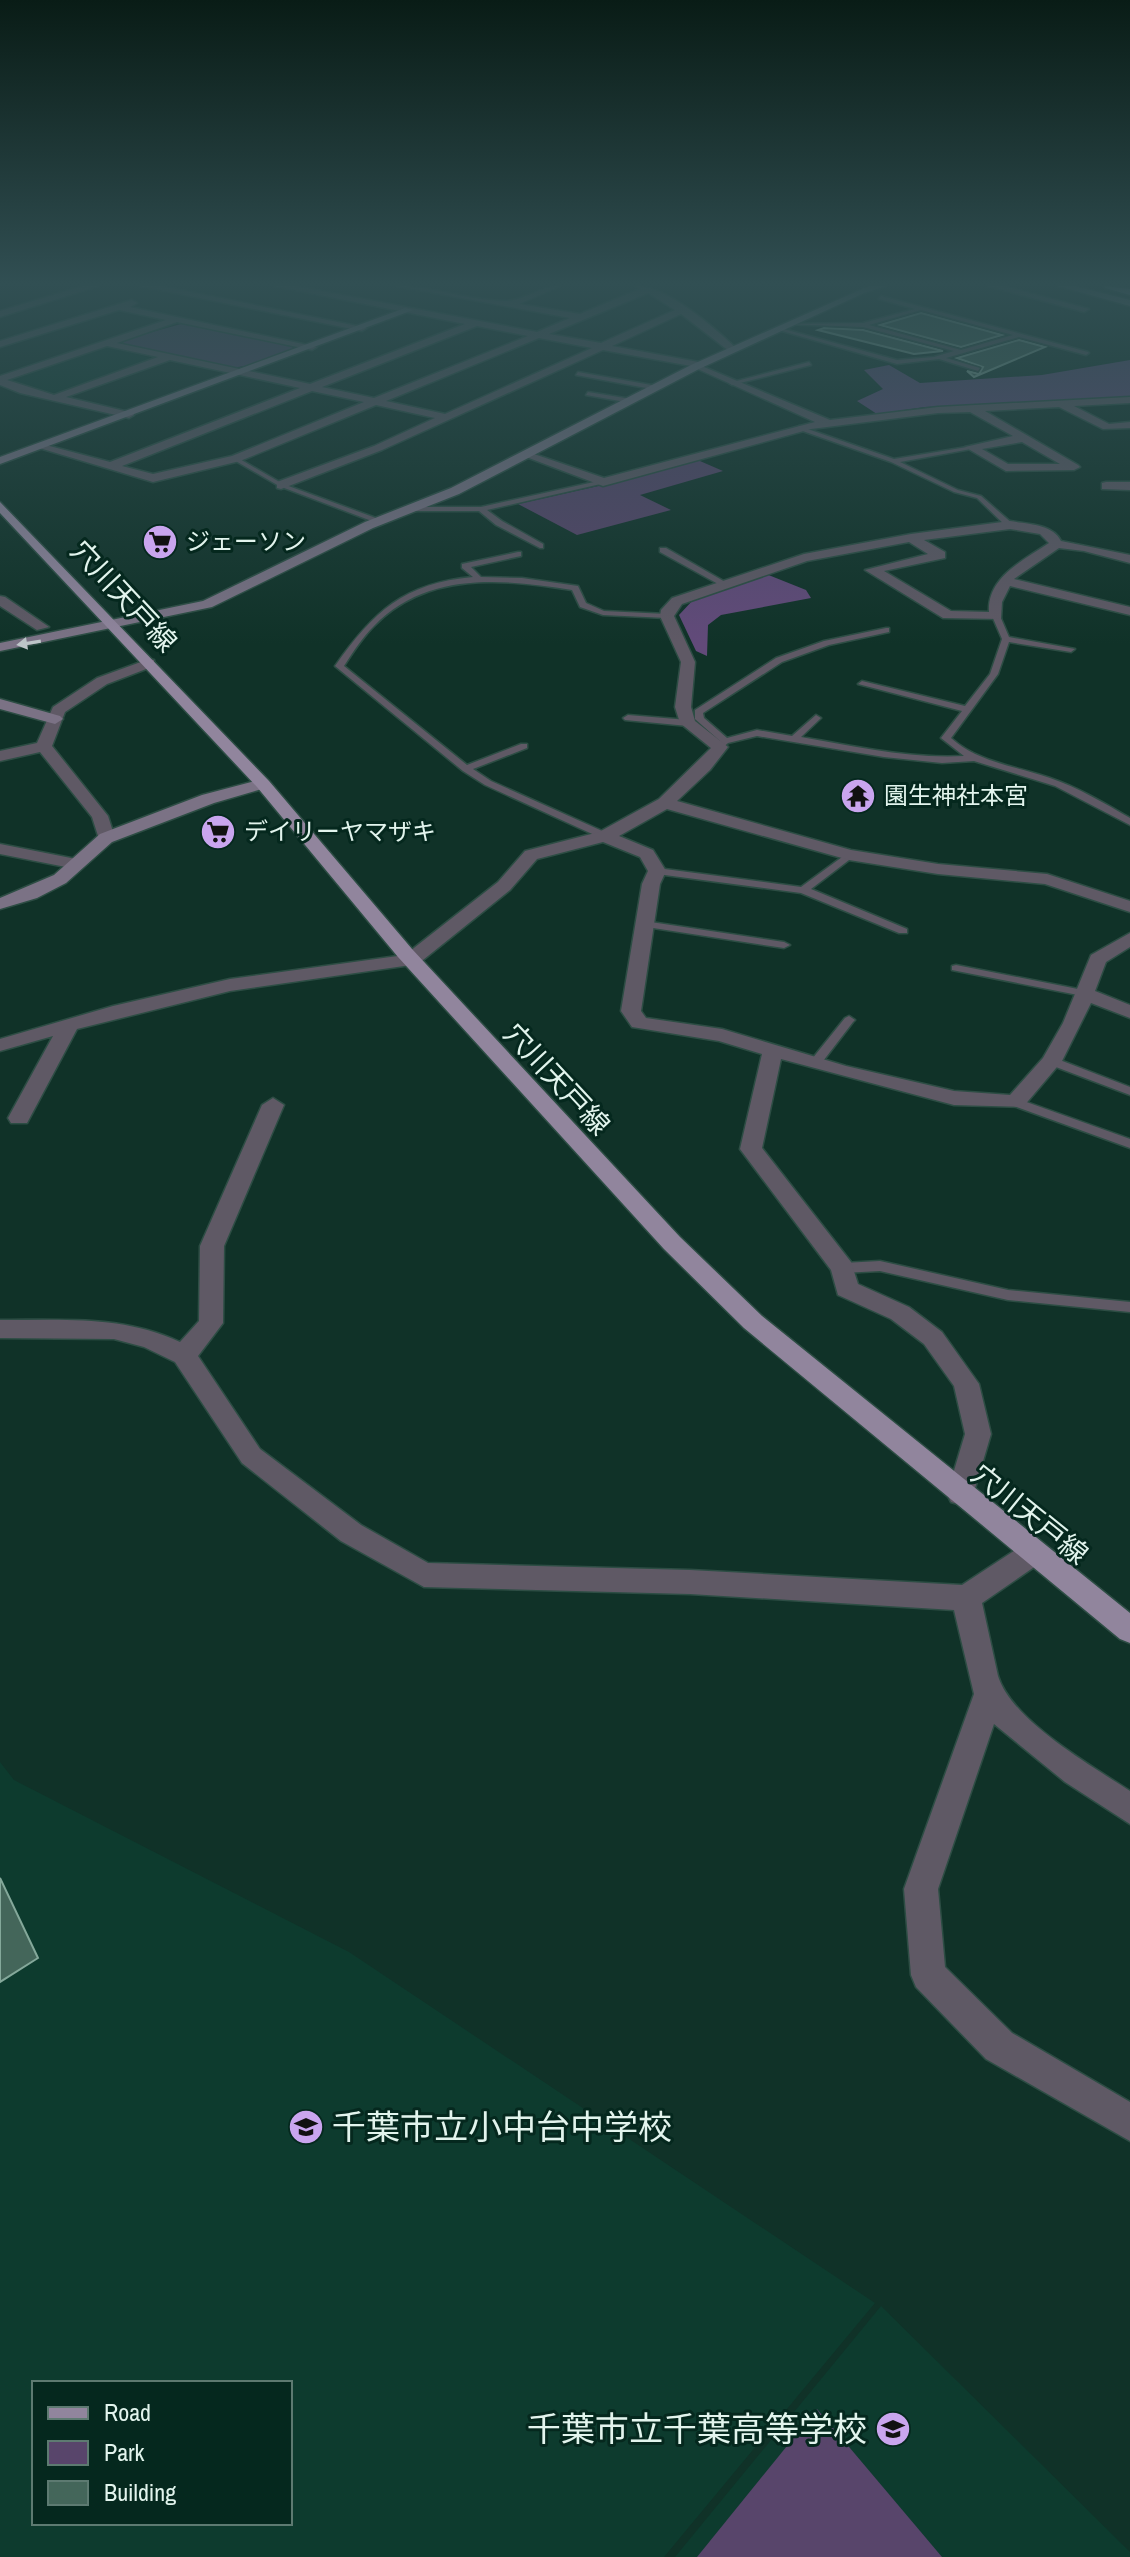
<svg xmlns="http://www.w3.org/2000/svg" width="1130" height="2557" font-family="'Archivo Narrow','Noto Sans JP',sans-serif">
<rect width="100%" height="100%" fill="#103228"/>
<!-- built -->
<g fill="#0d3b2e" fill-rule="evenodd">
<path d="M111,347L158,360L64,392L48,393L9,382L10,378L100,348Z"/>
<path d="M0,1762L14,1780L349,1952L875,2303L664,2557H0ZM34,2383H290V2523H34Z"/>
<path d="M881,2306L1130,2552V2557H675Z"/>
</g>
<!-- green -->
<g fill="#58456b">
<path d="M181,324L292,346L293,349L245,366L231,368L122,345L120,341Z"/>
<path d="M693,458L723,471L640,495L671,510L577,535L518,504L607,484Z"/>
<path d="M817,2409L942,2557H697Z"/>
</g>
<!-- forest -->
<g fill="#624a7a">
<path d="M1130,360V398L925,407L877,414L857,401L883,389L864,370L889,365L920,383L1042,375Z"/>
<path d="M766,574L806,590L811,598L721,615L708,625L707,656L696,651L679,615L693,600Z"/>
</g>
<!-- building -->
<g fill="#44665a" stroke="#84a89a" stroke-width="2">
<path d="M921,313L1002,335L961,347L880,325Z"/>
<path d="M824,328L863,330L943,351L914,354L818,330Z"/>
<path d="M1019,340L1045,347L974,377L967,371L979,374L983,367L957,358Z"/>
<path d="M0,1878L38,1958L0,1982Z"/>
</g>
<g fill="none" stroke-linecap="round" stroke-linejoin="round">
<!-- lane casing -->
<g stroke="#2d4d44" stroke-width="3">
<g id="lane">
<path d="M881,296L1088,352L1089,353L1086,355L1019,337L946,358L980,368L978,371L939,359L897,364L775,329L780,328L897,360L934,357L954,351L863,327L784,324L863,323L915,309L879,299ZM921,310L1013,335L961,350L869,325Z"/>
<path d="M809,362L811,365L732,385L729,383Z"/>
<path d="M578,372L657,386L660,388L657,390L576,375Z"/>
<path d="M588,392L631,399L634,401L631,403L586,395Z"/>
<path d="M799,426L894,459L973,446L971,449L900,462L958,490L981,496L1014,525L1007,527L977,498L954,492L891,462L797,429Z"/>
<path d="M234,458H238L283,484L384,521L377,523L279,486L234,460Z"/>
<path d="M603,480L605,483L487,510L502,521L543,544V548H540L496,525L479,511H410L406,509L410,507H481Z"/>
<path d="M660,548H666L727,583L720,585L660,552Z"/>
<path d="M518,552H521V556L471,567L481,577L522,578L578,586L586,603L604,611L667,614L671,616L667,618L603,615L580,607L572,590C503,579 427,571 374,626C362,638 353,652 344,666L467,765L521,744H527V748L473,769L491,781L609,834V838H601L485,785L463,771L335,666C373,612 404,583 473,577L462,568V564Z"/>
<path d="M996,614L1000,616L1009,637L1075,649L1071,652L1009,642L998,674L951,738C979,763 1016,766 1050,778C1079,788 1104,803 1130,818V825L1055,786L974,761L942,763L884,757L757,736L728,743L720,750L715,747L720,741L695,719V710L776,658L824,641L886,628H889V632L829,645L782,662L703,713L704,718L727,738L757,730L792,736L816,715L821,718L801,737C854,746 909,759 964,756L941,738L962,711L858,684L862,681L965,706L990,674L1002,639L992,616Z"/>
<path d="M628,715L688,720L693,723L688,726L625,720L623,718Z"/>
<path d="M849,852L853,853V857L811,889L907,929V933H899L801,893L657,874L652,871L657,868L801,887Z"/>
<path d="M644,921L784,942L790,945L784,948L640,926L639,924Z"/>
<path d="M956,965L1083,990L1089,993L1083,996L952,970V966Z"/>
<path d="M849,1016L855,1020L853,1022L820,1065H812L810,1062L812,1059L845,1018Z"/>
<path d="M1052,1057L1130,1087V1095L1048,1064L1046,1061L1048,1058Z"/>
<path d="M1015,1098L1130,1139V1148L1011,1105L1009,1102Z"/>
<path d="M880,1261L1008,1290L1130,1302V1312L1008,1300L880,1271L843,1273L836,1268L843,1263Z"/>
</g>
</g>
<!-- street casing -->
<g stroke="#2d4d44" stroke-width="3">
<g id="street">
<path d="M83,286H98L0,317V311Z"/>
<path d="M141,286H161L367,328L362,331Z"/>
<path d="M275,286H295L537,332L570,318L397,286C434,286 469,301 505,301C524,301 540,286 560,286L519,304L580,314L640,289L636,286C667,286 714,327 737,349L729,351L681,314L612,346L704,363V367L830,420L938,407L1130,397V403L1074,406L1109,424L1130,422V428L1103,429L1059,407L985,411L1078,465L1080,467L1074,470L1006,471L965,447L1013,436L970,412L938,413L811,429L603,486L521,455L531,453L604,478L815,422L691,366L603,350L382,450L281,489L277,488V482L374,446L435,418L376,405L240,461L153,482L36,447L42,444L110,462L300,388L170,360L66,397L133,413L134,415L129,418L20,393L0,385V376L166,320L119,310L0,347V341L132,300L137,303L130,307L317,347L312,350L177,322L117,343L310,384L465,324ZM648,293L675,310L601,343L549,334ZM477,326L528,336L374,398L322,387ZM539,338L592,348L445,414L386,401ZM107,346L158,357L54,395L7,380ZM312,391L364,402L232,456L153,474L122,466ZM1022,442L1060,464H1008L982,449Z"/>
<path d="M988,286H1004L1089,309L1084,312Z"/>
<path d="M1106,482H1130V490L1102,489V483Z"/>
<path d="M1010,521C1027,524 1053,524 1061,541L1130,555V563L1084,551L1059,548L1014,579L1130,607V615L1010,586L1002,602L1001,619L943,618L865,570L928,554L909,542L807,561L682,604L674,616L695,662L691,707L695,721L728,747L710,770L677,801L851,850L938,864L1047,874L1130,901V912L1045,884L938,874L849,860L667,809L619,836L653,850L666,871L660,884L641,1011L646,1018L722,1029L846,1066L954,1091L1010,1095L1043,1058L1063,1023L1091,955L1130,933V947L1106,962L1095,991L1130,1005V1018L1091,1003L1062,1061L1023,1107L954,1105L781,1059L762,1148L851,1262L858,1284L909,1307L942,1332L979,1384L991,1434L971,1502L961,1505L951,1502L947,1494L965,1434L954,1386L924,1344L891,1319L838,1295L831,1270L740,1149L762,1054L719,1041L632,1027L621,1011L642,884L648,871L640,857L603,842L537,859L510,890L418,964L230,991L77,1029L27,1123H11L8,1118L53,1036L0,1051V1039L113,1006L230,979L405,955L498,882L525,851L599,832L659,799L711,748L680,723L675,707L681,662L660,616L661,610L672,598L804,554L911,534ZM1010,529L1040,534L1049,543C1024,560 987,577 989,612L951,611L884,571L945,558V552L924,540Z"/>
<path d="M0,596L5,597L49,627L37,630L0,606Z"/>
<path d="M149,659L154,660V666L107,684L65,712L52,746L108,816L115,838L112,842H100L92,817L40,752L0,761V751L37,743L53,707L97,678Z"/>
<path d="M0,844L76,859L85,864L76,869L0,854Z"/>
<path d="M273,1098L284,1105L224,1246L223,1323L198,1356L260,1449L361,1525L428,1563L690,1570L962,1585L1023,1545L1033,1541L1043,1545L1047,1553L1043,1561L982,1603L998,1676C1012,1721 1092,1766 1130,1791V1824L1065,1782L994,1724L938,1889L945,1967L1012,2033L1130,2102V2141L986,2059L916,1987L911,1975L904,1889L974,1694L954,1610L690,1594L424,1587L341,1541L242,1463L175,1362L144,1347L114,1339L0,1338V1320C62,1320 123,1315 180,1342L199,1321L200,1246L262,1105Z"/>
</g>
</g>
<!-- secondary casing -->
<g stroke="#2d4d44" stroke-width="3">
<g id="secondary">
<path d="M869,286H886L864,293L699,369L459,494L373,528L212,607L0,651V643L203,601L365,522L451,488L691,365Z"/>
<path d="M1058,286H1074L1130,300V306Z"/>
<path d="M405,308L413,310L0,464V457Z"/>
<path d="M0,699L60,716L63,719L55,724L0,709Z"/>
<path d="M263,779L271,784L269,787L214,803L112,842L66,883L37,898L0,909V898L54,875L100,834L202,795Z"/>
</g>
</g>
<!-- primary casing -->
<g stroke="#2d4d44" stroke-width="3">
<path id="primary" d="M0,502L269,781L412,949L680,1237L762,1316L1130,1613V1643L1120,1639L744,1328L664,1249L398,957L257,787L0,513Z"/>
</g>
<!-- highway casing -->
<g stroke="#2d4d44" stroke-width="3">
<path id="highway" d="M1104,286L1130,289V295L1105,288Z"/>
</g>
<!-- lane -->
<use href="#lane" fill="#5f5965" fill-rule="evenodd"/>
<!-- street -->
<use href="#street" fill="#5f5965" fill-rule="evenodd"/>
<!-- secondary -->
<use href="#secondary" fill="#7b7285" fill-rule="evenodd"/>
<!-- primary -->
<use href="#primary" fill="#91859d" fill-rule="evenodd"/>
<!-- highway -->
<use href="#highway" fill="#a597b4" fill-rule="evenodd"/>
</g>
<!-- one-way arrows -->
<defs><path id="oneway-solid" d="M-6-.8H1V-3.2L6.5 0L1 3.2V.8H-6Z" transform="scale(2)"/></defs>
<use fill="#bec6c9" href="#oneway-solid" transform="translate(29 643) rotate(171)"/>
<!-- sky -->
<linearGradient id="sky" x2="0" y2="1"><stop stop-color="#091c16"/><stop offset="0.44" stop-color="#314f53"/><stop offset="1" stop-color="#314f53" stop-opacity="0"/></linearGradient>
<rect width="1130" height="644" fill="url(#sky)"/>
<!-- icons -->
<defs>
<g id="supermarket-disc" transform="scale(1.8)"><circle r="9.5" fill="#c9a5ee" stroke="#05281e"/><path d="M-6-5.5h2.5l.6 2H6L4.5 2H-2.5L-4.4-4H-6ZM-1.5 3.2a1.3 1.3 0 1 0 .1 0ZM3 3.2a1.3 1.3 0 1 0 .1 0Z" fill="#111"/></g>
<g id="temple-disc" transform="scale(1.8)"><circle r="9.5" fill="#c9a5ee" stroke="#05281e"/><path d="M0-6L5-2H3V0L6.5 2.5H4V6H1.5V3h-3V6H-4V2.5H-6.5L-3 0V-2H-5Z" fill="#111"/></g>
<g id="school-disc" transform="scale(1.8)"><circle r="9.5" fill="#c9a5ee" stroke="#05281e"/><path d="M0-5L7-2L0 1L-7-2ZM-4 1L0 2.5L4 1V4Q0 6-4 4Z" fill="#111"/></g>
</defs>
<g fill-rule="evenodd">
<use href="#supermarket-disc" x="160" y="542"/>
<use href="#temple-disc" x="858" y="796"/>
<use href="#supermarket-disc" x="218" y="832"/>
<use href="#school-disc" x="306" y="2127"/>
<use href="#school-disc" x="893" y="2429"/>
</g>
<g text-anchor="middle" stroke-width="6" stroke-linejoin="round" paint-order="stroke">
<!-- far-poi labels -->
<g font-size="24" fill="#e2f4ed" stroke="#05281e" text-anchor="start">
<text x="186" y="550">ジェーソン</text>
<text x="884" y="804">園生神社本宮</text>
<text x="244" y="840">デイリーヤマザキ</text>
</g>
<!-- street labels -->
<g font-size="28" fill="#e2f4ed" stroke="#05281e">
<text transform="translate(124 596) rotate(47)" y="10">穴川天戸線</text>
<text transform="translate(557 1079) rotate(47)" y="10">穴川天戸線</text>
<text transform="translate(1030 1514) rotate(39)" y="10">穴川天戸線</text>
</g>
<!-- near-poi labels -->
<g font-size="34" fill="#e2f4ed" stroke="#05281e" text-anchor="start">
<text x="332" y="2139">千葉市立小中台中学校</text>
<text x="867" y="2441" text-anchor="end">千葉市立千葉高等学校</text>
</g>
</g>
<!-- legend -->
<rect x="32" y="2381" width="260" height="144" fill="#05281e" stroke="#5d7a71" stroke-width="2"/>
<rect x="48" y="2407" width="40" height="12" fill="#91859d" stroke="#5d7a71" stroke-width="2"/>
<text x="104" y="2421" font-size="24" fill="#e2f4ed">Road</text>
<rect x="48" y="2441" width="40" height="24" fill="#58456b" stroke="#5d7a71" stroke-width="2"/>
<text x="104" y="2461" font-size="24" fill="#e2f4ed">Park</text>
<rect x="48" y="2481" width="40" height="24" fill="#44665a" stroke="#5d7a71" stroke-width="2"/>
<text x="104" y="2501" font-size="24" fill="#e2f4ed">Building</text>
</svg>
